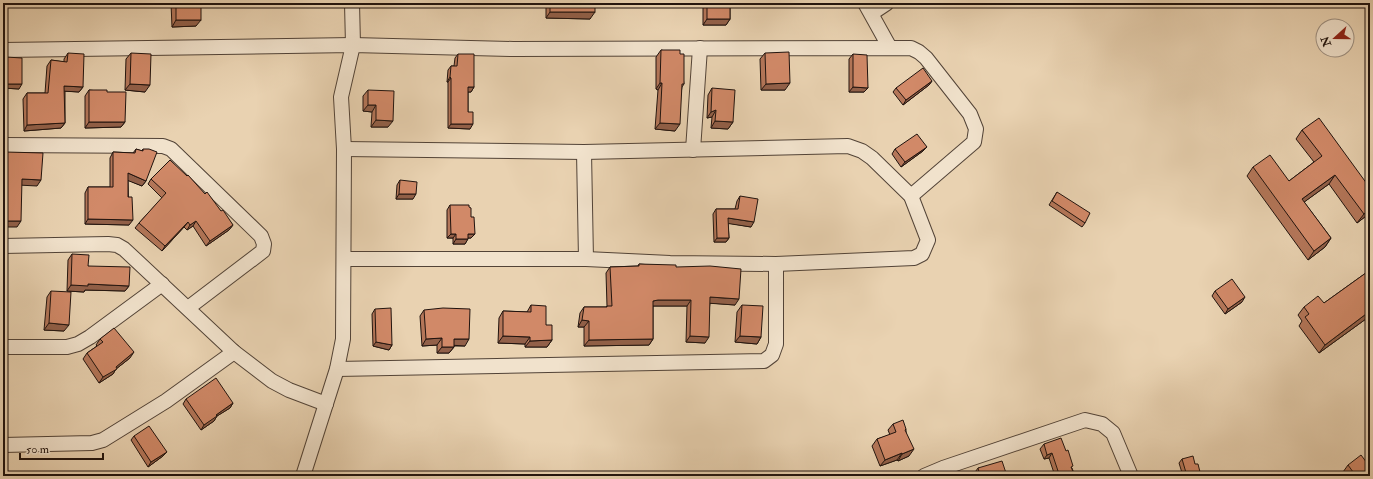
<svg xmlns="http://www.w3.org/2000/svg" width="1373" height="479" font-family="'IM FELL Double Pica',serif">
<rect width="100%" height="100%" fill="#e9d2b1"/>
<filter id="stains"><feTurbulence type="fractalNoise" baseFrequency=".005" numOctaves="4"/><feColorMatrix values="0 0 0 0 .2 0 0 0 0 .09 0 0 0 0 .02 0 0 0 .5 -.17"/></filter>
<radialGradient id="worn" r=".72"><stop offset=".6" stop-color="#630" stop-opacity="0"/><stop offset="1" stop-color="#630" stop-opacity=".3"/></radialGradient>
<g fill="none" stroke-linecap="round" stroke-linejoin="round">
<!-- minor casing -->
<g stroke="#524337" stroke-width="16">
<g id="minor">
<path d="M865,3L890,48"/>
<path d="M872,13L887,3"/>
<path d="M3,50L353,45L513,49L911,48L919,52L926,58L970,114L976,129L974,142L911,196"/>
<path d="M3,145L163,146L171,149L261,236L264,244L263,251L188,308"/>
<path d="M344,149L584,152L848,146L862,151L872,158L911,196L928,240L922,254L914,258L776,264L670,263L586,259H344"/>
<path d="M693,150L700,48"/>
<path d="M584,152L586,259"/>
<path d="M3,246L108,244L117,245L124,249L234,352L272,381L289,390L326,404"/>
<path d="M3,347H67L78,344L90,337L162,284"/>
<path d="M337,369L764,361L772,355L776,344V264"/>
<path d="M3,445L92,443L103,440L166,401L234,352"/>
<path d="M303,476L337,369L343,339L344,149L341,97L353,45L352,3"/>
<path d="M924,476L943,468L1085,420L1102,424L1113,433L1131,476"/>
</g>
</g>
<!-- minor -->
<use href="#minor" stroke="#f1e2cc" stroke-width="14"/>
</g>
<!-- wall -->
<g fill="#b47659" stroke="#20130e">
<path d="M171,3H201L196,26L172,27Z"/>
<path d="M546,3H595L590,19L546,18Z"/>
<path d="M703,3H730V19L726,25H703Z"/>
<path d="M661,50L680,54L684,84L682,87L675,131L655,129L658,90L656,89V57Z"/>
<path d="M68,53L83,87L79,92L65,91V123L61,128L24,131L23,99L27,93H45L47,66L51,60L64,62V59Z"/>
<path d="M131,53L145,92L125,90L126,59Z"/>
<path d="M765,53L785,90H761L760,59Z"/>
<path d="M458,54L474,87L471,92H468V112L470,129L448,128V82H447L448,70L451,66H454L455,58Z"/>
<path d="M853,54L868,88L864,92H849V59Z"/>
<path d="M6,57L19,89L3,88V62Z"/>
<path d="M932,81L929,85L903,105L893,92L896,88Z"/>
<path d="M712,88L733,122L728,129L711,128L712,117L707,118L708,95Z"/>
<path d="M89,90L107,92L125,122L121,127L85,128V96Z"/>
<path d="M368,90L388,127H371L372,112L363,111V96Z"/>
<path d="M1302,130L1370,213L1357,223L1329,184L1304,202L1331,238L1325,247L1308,260L1247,176L1253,167L1289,181L1314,162L1296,139Z"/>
<path d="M927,147L923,151L901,167L892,154L895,149Z"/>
<path d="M136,149L142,151L143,149L146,181L142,186L128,180L129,225L85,224V193L88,187H110V158L113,152L133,153Z"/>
<path d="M151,179L205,194L221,211L233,225L229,230L206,246L193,226L187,230L184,227L162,251L135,228L139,223L162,198L148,184Z"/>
<path d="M400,180L413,199H396L397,185Z"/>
<path d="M1057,192L1085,223L1082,227L1049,205Z"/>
<path d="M740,196L751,227L728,223L729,238L726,242H714L713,214L716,209H735L737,201Z"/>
<path d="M450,205L471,238H468L465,244H453V238H447V210Z"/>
<path d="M72,254L88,266L129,286L125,291L85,290L84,292L67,291L68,260Z"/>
<path d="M639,264L676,267L735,305L710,303L705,343L686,342L687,306H653V339L649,345L584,346V327H578L580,313L584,307H606L607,306L606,273L610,267L638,266Z"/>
<path d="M1370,270V316L1319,353L1299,326L1302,321L1298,315L1304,307L1324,303Z"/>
<path d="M51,291L64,331L44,330L47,297Z"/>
<path d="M1215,291L1242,302L1225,314L1212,296Z"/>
<path d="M531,305L546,325L552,340L547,347H525V344L498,343L499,318L503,311L527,312Z"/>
<path d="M742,305L761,337L757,344L735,342L737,312Z"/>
<path d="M375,309L392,345L389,350L373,346L372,314Z"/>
<path d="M424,310L465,346H454V347L449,353H437V345L422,346L420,316Z"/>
<path d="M100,339L130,358L116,369L113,374L99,383L83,359L87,353L97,346L96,345Z"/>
<path d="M186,399L233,403L230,408L217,416L214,421L201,430L183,404Z"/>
<path d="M893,424L906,429V431L909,456L898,461L897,460L880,466L872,446L877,439L890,435L888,430Z"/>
<path d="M134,436L167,452L163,456L148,467L131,440Z"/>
<path d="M1044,444L1072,468L1075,476H1053L1054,473L1049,458L1044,459L1040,449Z"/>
<path d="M1182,459L1195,464L1201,476H1183L1179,463Z"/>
<path d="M1348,465L1370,476H1346L1343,472Z"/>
<path d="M978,468L1007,476H974L973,475Z"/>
</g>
<!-- shaded-wall -->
<g fill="#926049" stroke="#20130e">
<path d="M550,12H595L590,19L546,18Z"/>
<path d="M707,19H730L726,25H703Z"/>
<path d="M176,20H201L196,26L172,27Z"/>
<path d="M450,77L451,78L448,82H447Z"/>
<path d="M932,81L929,85L903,105L906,100Z"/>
<path d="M660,83H662L658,90L656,89Z"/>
<path d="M790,83L785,90H761L766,84Z"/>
<path d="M6,84H22L19,89L3,88Z"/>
<path d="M130,84L150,85L145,92L125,90Z"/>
<path d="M64,86L83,87L79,92L61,91Z"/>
<path d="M468,87H474L471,92H465Z"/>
<path d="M853,87L868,88L864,92H849Z"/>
<path d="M368,105H376L372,112L363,111Z"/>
<path d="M716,110L712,117L707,118L711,112Z"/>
<path d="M376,120L393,121L388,127H371Z"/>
<path d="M715,121L733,122L728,129L711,128Z"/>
<path d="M89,122H125L121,127L85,128Z"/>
<path d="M65,123L61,128L24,131L27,125Z"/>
<path d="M660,123L680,124L675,131L655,129Z"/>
<path d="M451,124H473L470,129L448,128Z"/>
<path d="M927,147L923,151L901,167L905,162Z"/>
<path d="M128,173L146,181L142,186L124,179Z"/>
<path d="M1335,175L1329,184L1296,208L1302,199Z"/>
<path d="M22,179L41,180L37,186L18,185Z"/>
<path d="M399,194H416L413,199H396Z"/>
<path d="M1370,209V213L1357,223L1364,214Z"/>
<path d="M728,218L754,222L751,227L725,223Z"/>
<path d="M88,219L133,220L129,225L85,224Z"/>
<path d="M3,221H21L17,227H3Z"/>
<path d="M196,221L193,226L187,230L190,225Z"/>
<path d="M188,222L184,227L162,251L165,246Z"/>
<path d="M233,225L229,230L206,246L210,241Z"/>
<path d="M451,234H456L453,238H447Z"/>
<path d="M468,234H475L471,238H465Z"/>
<path d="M717,238H729L726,242H714Z"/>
<path d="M1331,238L1325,247L1308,260L1314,251Z"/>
<path d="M456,239H468L465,244H453Z"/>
<path d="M88,284L129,286L125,291L85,290L84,292L67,291L71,285Z"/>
<path d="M710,297L739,299L735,305L706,303Z"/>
<path d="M1245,297L1242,302L1225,314L1228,309Z"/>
<path d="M658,300H691L687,306H653L648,307L653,301Z"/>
<path d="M1370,311V316L1319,353L1325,345Z"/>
<path d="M582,320L589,321L584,327H578Z"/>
<path d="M49,323L69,325L64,331L44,330Z"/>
<path d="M503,336L530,337L525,344L498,343Z"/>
<path d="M690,336L709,337L705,343L686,342Z"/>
<path d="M740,336L761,337L757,344L735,342Z"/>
<path d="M442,338L437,345L422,346L426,339Z"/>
<path d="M454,339H469L465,346L449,345Z"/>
<path d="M653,339L649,345L584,346L589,340Z"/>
<path d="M552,340L547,347H525L530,341Z"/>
<path d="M376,342L392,345L389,350L373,346Z"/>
<path d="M442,347H454L449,353H437Z"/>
<path d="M134,352L130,358L116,369L113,374L99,383L103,377Z"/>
<path d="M233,403L230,408L217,416L214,421L201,430L204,425L216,415Z"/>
<path d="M914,449L909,456L898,461L902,454Z"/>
<path d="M167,452L163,456L148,467L151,462Z"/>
<path d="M902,453L897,460L880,466L885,460Z"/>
<path d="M1052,453L1049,458L1044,459L1047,455Z"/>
</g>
<!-- building -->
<g fill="#d18968" stroke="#20130e">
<rect x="176" y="3" width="25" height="17"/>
<rect x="550" y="3" width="45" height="9"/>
<rect x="707" y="3" width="23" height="16"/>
<path d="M661,50H680V54H684V84H682L680,124L660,123L662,83H660Z"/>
<path d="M789,52L790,83L766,84L765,53Z"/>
<path d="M68,53L84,54L83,87L64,86L65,123L27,125V93H48L51,60L67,62Z"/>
<path d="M131,53L151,54L150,85L130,84Z"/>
<path d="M458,54H474V87H468V112H473V124H451V78L450,77L451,66H457Z"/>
<path d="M853,54L867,55L868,88L853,87Z"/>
<path d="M6,57L22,58V84H6Z"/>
<path d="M923,68L932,81L906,100L896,88Z"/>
<path d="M712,88L735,90L733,122L715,121L716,110L711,112Z"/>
<path d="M89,90H107V92H126L125,122H89Z"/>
<path d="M368,90L394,91L393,121L376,120V105H368Z"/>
<path d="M3,92H5L4,125H3Z"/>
<path d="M1319,118L1370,188V209L1364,214L1335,175L1302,199L1331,238L1314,251L1253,167L1270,155L1289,181L1322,156L1302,130Z"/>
<path d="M917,134L927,147L905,162L895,149Z"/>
<path d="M136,149L143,151V149H149L157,152L146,181L128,173V197H132L133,220L88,219V187H113V152L135,153Z"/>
<path d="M6,152L43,153L41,180L22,179L21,221H3V156H6Z"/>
<path d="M170,160L187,176L188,175L205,194L207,192L221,211L223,210L233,225L210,241L196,221L190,225L188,222L165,246L139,223L166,193L151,179Z"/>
<path d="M400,180L417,182L416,194H399Z"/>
<path d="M1057,192L1090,213L1085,223L1052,201Z"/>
<path d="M740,196L758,199L754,222L728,218L729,238H717L716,209H738Z"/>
<path d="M450,205H469V207L471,208V217H474L475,234H468V239H456V234H451Z"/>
<path d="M72,254L89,255L88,266L130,267L129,286L88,284V286L71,285Z"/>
<path d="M639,264L676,265V267L710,266L741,269L739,299L710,297L709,337L690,336L691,300H658L653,301V339L589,340V321L582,320L584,307H607V306H612L610,267L639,266Z"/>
<path d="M1370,270V311L1325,345L1305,317L1309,314L1304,307L1318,296L1324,303Z"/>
<path d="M1232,279L1245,297L1228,309L1215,291Z"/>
<path d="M51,291L71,292L69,325L49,323Z"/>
<path d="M531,305L546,306V325H552V340L530,341V337L503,336V311L531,312Z"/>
<path d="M742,305L763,306L761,337L740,336Z"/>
<path d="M391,308L392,345L376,342L375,309Z"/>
<path d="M443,308L470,309L469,339H454V347H442V338L426,339L424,310Z"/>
<path d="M114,328L134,352L116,367L117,369L103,377L87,353L103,342L100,339Z"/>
<path d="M3,350V393H5L4,421H3Z"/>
<path d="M216,378L233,403L216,415L217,416L204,425L186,399Z"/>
<path d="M903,420L906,429L905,430L914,449L902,454V453L885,460L877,439L896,432L893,424Z"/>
<path d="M149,426L167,452L151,462L134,436Z"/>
<path d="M1061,438L1066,451L1068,450L1073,466L1071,467L1075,476H1057L1056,472L1058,471L1052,453L1047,455L1044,444Z"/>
<path d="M1361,455L1370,467V476H1356L1348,465Z"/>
<path d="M1193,456L1195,464H1198L1201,476H1187L1182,459Z"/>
<path d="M1002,461L1007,476H980L978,468Z"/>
</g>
<!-- margin -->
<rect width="1373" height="479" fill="none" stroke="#e9d2b1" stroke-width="16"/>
<rect x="4" y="4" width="1365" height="471" fill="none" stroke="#20130e" stroke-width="2"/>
<rect x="8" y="8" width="1357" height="463" fill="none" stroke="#20130e"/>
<!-- north arrow -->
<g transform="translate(1335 38) rotate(249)"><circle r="19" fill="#f1e2cc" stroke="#9d8f80"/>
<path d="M0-3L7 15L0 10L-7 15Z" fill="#8f2418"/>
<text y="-6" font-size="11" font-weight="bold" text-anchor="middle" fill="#20130e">N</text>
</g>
<!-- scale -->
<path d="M20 453v6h83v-6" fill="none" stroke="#20130e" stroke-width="2"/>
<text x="26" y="453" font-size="12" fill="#20130e" stroke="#f1e2cc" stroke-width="3" paint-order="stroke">50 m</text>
<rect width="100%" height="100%" filter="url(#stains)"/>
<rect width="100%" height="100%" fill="url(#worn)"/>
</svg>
